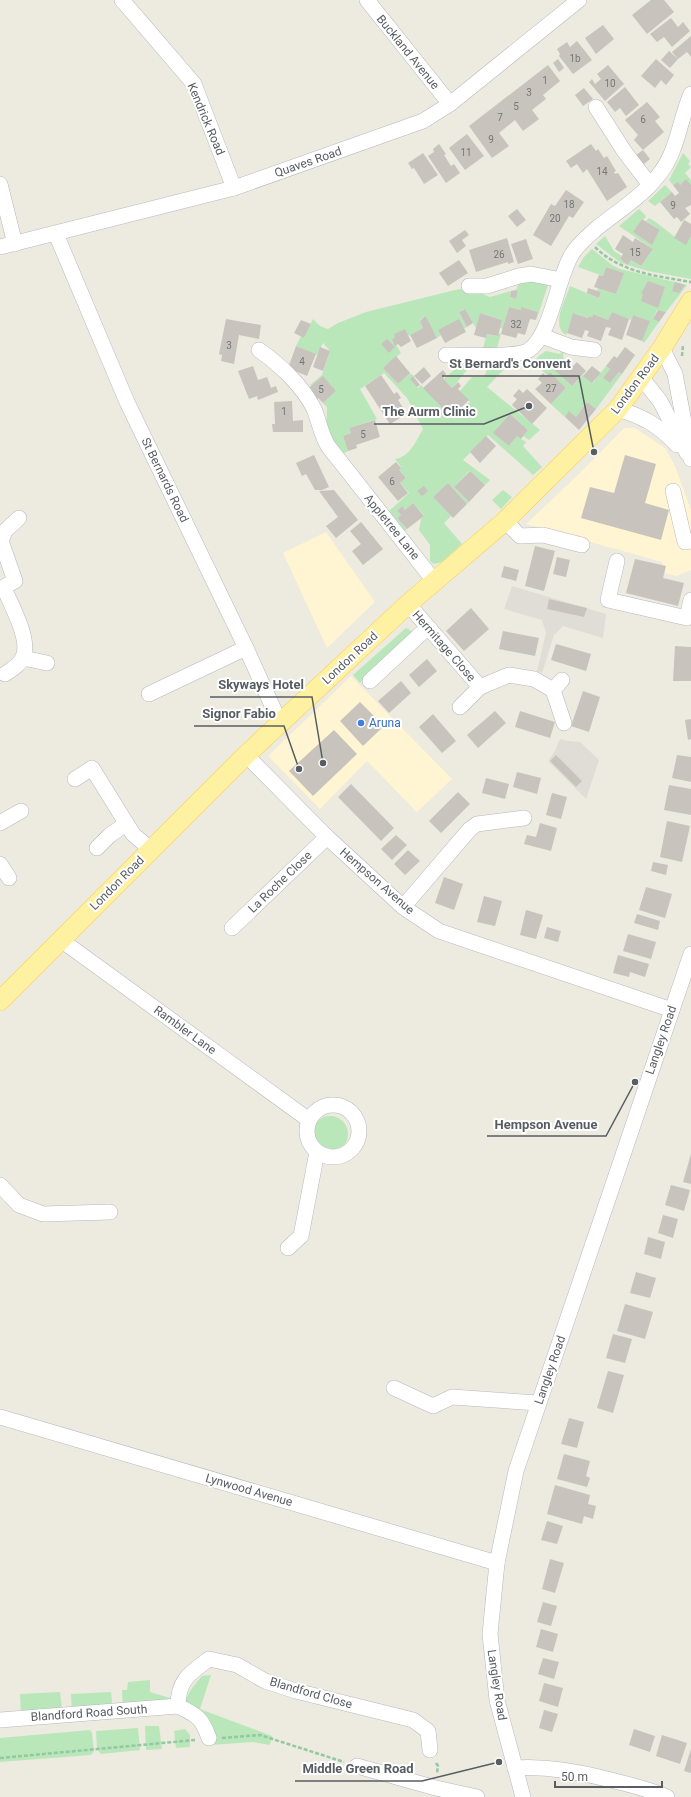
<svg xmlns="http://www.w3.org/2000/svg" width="691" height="1797" font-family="Roboto,sans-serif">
<rect width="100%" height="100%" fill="#edeadf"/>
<!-- commercial -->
<g fill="#fff5d2">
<path d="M624,428H635L665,448L675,466L691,510V570L676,576L665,573L662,562L526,524L581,472Z"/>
<path d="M326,532L375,602L327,648L283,553Z"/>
<path d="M351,676L452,779L417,812L367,761L320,809L268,756Z"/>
</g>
<!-- industrial -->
<g fill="#e0ddd7">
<path d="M512,586L606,614L603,638L563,626L554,635L542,673L537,671L546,633L542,620L504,609Z"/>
<path d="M560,739L569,741L580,742L599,760L586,799L548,761L555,751Z"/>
</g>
<!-- green -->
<g fill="#bae7ba">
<path d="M683,153L690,161L688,164L691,167L685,173L691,180V185L686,180L680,185L678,182L673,185L669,180Z"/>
<path d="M665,185L672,192L655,206L648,201Z"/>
<path d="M639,209L646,216L644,219H642L634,232L652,244L660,230L646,221L649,218C662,225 672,237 686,244L691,236V279L648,271L621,263L596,244L605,236L614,251L622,256L620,259L628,264L631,260L641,266L653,249L619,226Z"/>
<path d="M592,249L612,265L620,269L687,285L666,312L657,310L653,319L659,322L644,343L642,341L649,321L633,315L631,320L612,312L608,320L593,314L592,317L589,316L588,318L574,313L566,335C550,325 566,299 570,286L599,298L601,292L597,290L598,288L616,294L623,273L606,267L603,276L578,267L584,257Z"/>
<path d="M531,279L548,285L536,321L538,312L522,308L521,310L509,307L503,329L500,328L502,320L480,313L476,328L464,309L459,312L467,327L464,329L438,330L441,335L437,338L427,318L425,316L420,320L423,328L408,336L392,338L401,353L383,368L398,384L410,373L414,376L411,379L418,388L421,385L452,418L470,402L460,391L472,377H484L488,367L493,362L508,361L510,363L487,387L540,430L529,440L523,436L528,430L510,414L494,433L509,446L517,436L526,442L523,446L542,467L533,475L488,435L463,460L490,480L485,485L469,471L454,487L469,502L467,504L448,483L433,497L451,516L444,523L462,544L442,562L434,564L430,561V545L419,530L421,519L424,515L413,503L405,510L401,507L397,511L401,515L397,518L407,529L405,531L389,511L409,493L400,483L406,478L399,470L401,467L395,459C410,457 416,441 423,429L407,398L384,373L360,389L377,419L349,428L351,433L343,436L348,451L340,455L326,437L327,407L323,403L336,391L310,385L322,375L330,351L323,343L317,355L296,346L301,336L304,338L313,319L320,326L328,329L338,323L366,312L455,290L468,288L490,297L511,291L510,297L516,299L518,291L516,290L519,283Z"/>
<path d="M498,333L501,334L497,348H483L487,334L497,336Z"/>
<path d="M564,349L563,358L553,369L572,386L583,375L593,383L606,366L610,369L603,378L610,383L619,372L622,374L596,409L587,402L576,417L569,412L565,417L535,390L551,404L566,388L550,372L547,375L533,362L540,355L546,351L560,354Z"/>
<path d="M462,363L468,366V369L452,388L444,379Z"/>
<path d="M503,490L512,497L501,509L492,500Z"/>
<path d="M406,628L415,633L360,683L353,675Z"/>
<circle cx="330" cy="1134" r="18"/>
<path d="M211,1675L200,1709L272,1736L270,1745L253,1742L211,1745L197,1722L184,1719C183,1698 189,1691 202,1676Z"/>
<path d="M150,1680V1692L173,1699L123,1712L122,1690H127L128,1682Z"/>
<path d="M60,1692L63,1716L21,1720L20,1694Z"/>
<path d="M111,1692L113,1712L72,1715L71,1694Z"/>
<path d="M145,1726H159L162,1749L146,1750Z"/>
<path d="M138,1728L140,1750L101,1754L97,1749L96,1731Z"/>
<path d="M185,1729L190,1735V1747L176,1748L174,1731Z"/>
<path d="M90,1730L92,1733L94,1751L91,1755L0,1762V1738Z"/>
</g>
<!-- building -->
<g fill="#c8c4bd">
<path d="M651,0H664L674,12L647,34L632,15Z"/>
<path d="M671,18L678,27L683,22L690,31L672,47L664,37L657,42L650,34Z"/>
<path d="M603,25L614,39L596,54L585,38Z"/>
<path d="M691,36V57L687,52L678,59L672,52Z"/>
<path d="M577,41L592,60L573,74L559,56L560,54L557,49L567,42L570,47Z"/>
<path d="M669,51L678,59L670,68L661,60Z"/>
<path d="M558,59L564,68L559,72L553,63Z"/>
<path d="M656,59L674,75L666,85L661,80L655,88L641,76Z"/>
<path d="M548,65L560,81L543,95L546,99L532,110L539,119L523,131L515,120L499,133L509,146L492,158L469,126Z"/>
<path d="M608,65L624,84L605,101L589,82L592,79L595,84L601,79L597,74Z"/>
<path d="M625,87L639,105L626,116L620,108L615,112L607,102Z"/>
<path d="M584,88L593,99L583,106L575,95Z"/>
<path d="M647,102L660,117L655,121L664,132L643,150L634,140L638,135L625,120Z"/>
<path d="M467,134L484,156L465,170L449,148Z"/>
<path d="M439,144L446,154L444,155L451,166L454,164L460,173L446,183L428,156L434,152L433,149Z"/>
<path d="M591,144L596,151L598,149L604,158L607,156L616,171L614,172L615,174L618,173L627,187L607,201L587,169L583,173L577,164L571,168L566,161Z"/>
<path d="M643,150L650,159L639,168L632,158Z"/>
<path d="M423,153L438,175L424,184L414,168L412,169L408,163Z"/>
<path d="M686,179L691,185V205L685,208L690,214L681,222L677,217L674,219L660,202L672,192L675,196L679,193L673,185L678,182L680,185Z"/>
<path d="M566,190L584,202L573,218L569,216L551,246L533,235L551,204L555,206Z"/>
<path d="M517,209L526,220L517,227L508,216Z"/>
<path d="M642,219L660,230L652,245L633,232Z"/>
<path d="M684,220L691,224V236L686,245L674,238Z"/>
<path d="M465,230L469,235L462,240L466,246L457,253L449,241Z"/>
<path d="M623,235L633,242L635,238L653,249L641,266L631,260L628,265L620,259L623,254L615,249Z"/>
<path d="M507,238L514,262L508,264V262L476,272L469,250Z"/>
<path d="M526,239L533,259L518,264L511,244Z"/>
<path d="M459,260L468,273L448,286L439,273Z"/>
<path d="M606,267L624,273L616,294L594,287L599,275L603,276Z"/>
<path d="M648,281L665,287L658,308L641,301L643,294L641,293Z"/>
<path d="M675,282L685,285L679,293L672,291Z"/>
<path d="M588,288L601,292L599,298L587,293Z"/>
<path d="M516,290L518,291L516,299L510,297L511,291Z"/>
<path d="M509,307L521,310V307L538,312L536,320L530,319L525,335L518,333L516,338L501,334Z"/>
<path d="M465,309L473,323L467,327L459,312Z"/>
<path d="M658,310L666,312L659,322L653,319Z"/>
<path d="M612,312L629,319L622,340L608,335L611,328L606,327L601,341L587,336L589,331L585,330L582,338L567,333L573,313L588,318L589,316L592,317L593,314L608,320Z"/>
<path d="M480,313L502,320L498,336L487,334L486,338L474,335Z"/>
<path d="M633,315L650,321L642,341L626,335Z"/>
<path d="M425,316L427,318L437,338L417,348L410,335L423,328L420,321Z"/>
<path d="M226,319L261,325L259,339L239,335L234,364L221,361L222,355L219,354Z"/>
<path d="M459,319L466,332L445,343L438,330Z"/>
<path d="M301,320L311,324L304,338L294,333Z"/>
<path d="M405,329L411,341L401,347L398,344L395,346L392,339L395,337L394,334Z"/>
<path d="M387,339L395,347L389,353L381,344Z"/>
<path d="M296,346L316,354L307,376L288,368Z"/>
<path d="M320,347L330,351L323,371L313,367Z"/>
<path d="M625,347L635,355L622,374L619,372L610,383L603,378L610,369L606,366L614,356L617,358Z"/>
<path d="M396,356L410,373L398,384L383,368Z"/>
<path d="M563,358L573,366L577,362L586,371L572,386L553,369Z"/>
<path d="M253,366L258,380L267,377L271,388L276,386L278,392L258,400L257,396L249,399L238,371Z"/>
<path d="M592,366L601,373L592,383L583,376Z"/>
<path d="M424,367L431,376L422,384L414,376Z"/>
<path d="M443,370L446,374L443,378L452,388L458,382L461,386L458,389L469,400L451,417L423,388Z"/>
<path d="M550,372L566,388L551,404L535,389L542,383L538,379L543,373L546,376Z"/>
<path d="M381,375L394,394L397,392L401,398L398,400L407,414L390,424L365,386Z"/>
<path d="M323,376L336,391L323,403L318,398L314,401L305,391Z"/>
<path d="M413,376L420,385L417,387L410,379Z"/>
<path d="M519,389L523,393L527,389L547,408L532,424L512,405L517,399L513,396Z"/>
<path d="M292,401L293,421L303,420V432H273L272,424H275L274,402Z"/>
<path d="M587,402L596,409L579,430L565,417L569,411L576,417Z"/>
<path d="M510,414L528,430L521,439L517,436L509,446L493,433Z"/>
<path d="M375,420L380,437L356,445L357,448L348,451L343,436L351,433L349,428Z"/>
<path d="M486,436L496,446L480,463L470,452Z"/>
<path d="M314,455L329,487L322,490H315L306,474L302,476L296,463Z"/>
<path d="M625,455L656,464L645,503L669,510L661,540L581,518L590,487L614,493Z"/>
<path d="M396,462L401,468L399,470L406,478L400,483L408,493L398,501L378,477Z"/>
<path d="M470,471L485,485L469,502L454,487Z"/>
<path d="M448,483L467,504L453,518L433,497Z"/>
<path d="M424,486L428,491L422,496L417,491Z"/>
<path d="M334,490L358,520L336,538L326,526L338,517L319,491Z"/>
<path d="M413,503L424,516L407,529L397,518L401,515L397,511L402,506L405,510Z"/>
<path d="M361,522L383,549L363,565L352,551L361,544L350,531Z"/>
<path d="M535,546L555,551L544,591L525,586Z"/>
<path d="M557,557L570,560L566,577L553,574Z"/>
<path d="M635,559L666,566L663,578L684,583L678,606L626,593Z"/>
<path d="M504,566L519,570L516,581L501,577Z"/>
<path d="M549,599L587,608L584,617L547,609Z"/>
<path d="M471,608L489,629L464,651L446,631Z"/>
<path d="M503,631L539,638L535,656L499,649Z"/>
<path d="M556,644L591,654L586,671L551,660Z"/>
<path d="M675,646L691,647V681H673Z"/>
<path d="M427,659L437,671L419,687L409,675Z"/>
<path d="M401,681L411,693L389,713L378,701Z"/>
<path d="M583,691L600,697L589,732L571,726Z"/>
<path d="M360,702L384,726L363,746L340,721Z"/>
<path d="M495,711L506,723L478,748L467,735Z"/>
<path d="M520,711L555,722L550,738L515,727Z"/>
<path d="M433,714L456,741L442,753L419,727Z"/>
<path d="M691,719V739L688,740L685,720Z"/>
<path d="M334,730L357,754L313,796L289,771Z"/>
<path d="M556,755L582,781L576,787L550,761Z"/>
<path d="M677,755L691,757V782L672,778Z"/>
<path d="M517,772L541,778L537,794L513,787Z"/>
<path d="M486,778L509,784L505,799L482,793Z"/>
<path d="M351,784L394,828L381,841L338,797Z"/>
<path d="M669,785L691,789V815L664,810Z"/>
<path d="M458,792L470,804L441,833L429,821Z"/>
<path d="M552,793L567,797L561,819L546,815Z"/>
<path d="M667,821L690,826L682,862L660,857Z"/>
<path d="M540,823L557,828L551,851L524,844L527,835L536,837Z"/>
<path d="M396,835L407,845L392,860L381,849Z"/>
<path d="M408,850L420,861L405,875L394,864Z"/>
<path d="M653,862L668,865L666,875L651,871Z"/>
<path d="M444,877L463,884L454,910L435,903Z"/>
<path d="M646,887L672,894L665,918L639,910Z"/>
<path d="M484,896L502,901L495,926L477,922Z"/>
<path d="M526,910L543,915L536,939L520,935Z"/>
<path d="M637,914L660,921L658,930L634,923Z"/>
<path d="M547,927L561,931L558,942L544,938Z"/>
<path d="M628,934L656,942L651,959L623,951Z"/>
<path d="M618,955L649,964L645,977L630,972L629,977L613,973Z"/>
<path d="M691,1154V1184L683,1182Z"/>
<path d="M671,1185L690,1190L684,1211L665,1205Z"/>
<path d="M663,1215L678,1219L673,1238L658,1233Z"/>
<path d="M648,1237L665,1242L661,1259L644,1254Z"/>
<path d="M636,1272L656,1278L650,1298L630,1293Z"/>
<path d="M625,1304L653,1312L645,1339L617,1331Z"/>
<path d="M613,1334L632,1339L625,1363L606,1358Z"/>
<path d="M608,1371L624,1375L613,1413L597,1408Z"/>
<path d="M569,1418L584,1422L577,1448L561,1444Z"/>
<path d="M564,1454L590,1461L586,1476L590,1478L587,1487L557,1479Z"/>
<path d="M555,1485L590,1495L588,1504L596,1506L593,1519L584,1516L582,1524L547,1514Z"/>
<path d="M547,1521L563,1526L557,1544L541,1540Z"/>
<path d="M550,1559L564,1563L555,1593L542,1589Z"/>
<path d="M543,1602L557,1606L551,1626L537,1622Z"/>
<path d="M541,1629L558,1634L553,1652L536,1647Z"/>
<path d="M543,1658L559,1662L554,1679L538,1674Z"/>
<path d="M544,1683L563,1688L558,1707L539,1701Z"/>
<path d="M544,1710L558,1714L552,1732L539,1728Z"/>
<path d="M634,1729L655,1736L650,1752L629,1745Z"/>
<path d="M662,1735L687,1743L680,1764L656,1756Z"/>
<path d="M691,1749V1773L684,1771Z"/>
</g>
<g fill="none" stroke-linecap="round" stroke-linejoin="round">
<!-- minor casing -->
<g stroke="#b5b8be" stroke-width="16">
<g id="minor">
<path d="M122,0L194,84L234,188"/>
<path d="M367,0L450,104"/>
<path d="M596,107L624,151L650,185"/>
<path d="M0,184L15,244"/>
<path d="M56,234L127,402L246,648L280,723"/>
<path d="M0,247L234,188L423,121L450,104L579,0"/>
<path d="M469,286H487L519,276L531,274L561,280"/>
<path d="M542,336L571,347L594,350"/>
<path d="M662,348L675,374L691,459"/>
<path d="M259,350C279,364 303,386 314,409C319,421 321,434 328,446L435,582"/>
<path d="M446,355C462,355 518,358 529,350C551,335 557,279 572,254C578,244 588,236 597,228C617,212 641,197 657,177C678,153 679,121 691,94"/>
<path d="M641,377L660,401L687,453"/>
<path d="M618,409C644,417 658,425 677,445"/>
<path d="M673,491L685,542L691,541"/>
<path d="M505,521L520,536L543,535L582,545"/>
<path d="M617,561L608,600L687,618L691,600"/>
<path d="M4,588C11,605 31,640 23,657C20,665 11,670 5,674"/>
<path d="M0,589L15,581L1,541L5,531L19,518"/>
<path d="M408,604L480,687"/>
<path d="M23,658L47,663"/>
<path d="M562,680L553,690L564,723"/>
<path d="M370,681L428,627"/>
<path d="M149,694L246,648"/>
<path d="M460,707L480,687L509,675L534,679L553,690"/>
<path d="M246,755L327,837L403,907L439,931L672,1010"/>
<path d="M75,779L92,768L133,834L150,849"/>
<path d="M0,823L21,811"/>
<path d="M97,848L110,835L126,824"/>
<path d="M0,864L9,878"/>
<path d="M403,907L470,829L477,824L524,818"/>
<path d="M232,928L327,837"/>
<path d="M61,940L309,1120"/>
<circle cx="333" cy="1131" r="26"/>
<path d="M0,1185L19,1205L43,1214L110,1212"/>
<path d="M288,1248L301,1236L317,1152"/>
<path d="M394,1388L433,1406L452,1397L538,1403"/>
<path d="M0,1417L497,1563"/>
<path d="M0,1720L178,1706"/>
<path d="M209,1738C202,1718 197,1715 178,1706C178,1680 190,1673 209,1659L237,1665L265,1681L296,1691L413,1720L428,1731L430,1750"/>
<path d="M357,1766L436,1788L477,1797"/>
<path d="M515,1768C548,1766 579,1772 611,1780C630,1785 649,1789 667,1797"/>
<path d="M523,1797L497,1700L490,1634L497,1563L516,1471L691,954"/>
</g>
</g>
<!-- major casing -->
<g stroke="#facc4b" stroke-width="20">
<path id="major" d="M0,1001L246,755L408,604L505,521L618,409L662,348L691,301"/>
</g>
<!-- path -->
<g stroke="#92c8a2" stroke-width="2.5" stroke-dasharray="4 2" stroke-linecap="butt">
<path d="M595,247C621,273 657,276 691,282"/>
<path d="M682,356L683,345"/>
<path d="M222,1738L260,1735L344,1762"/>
<path d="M0,1758L195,1740"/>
<path d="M436,1763L438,1766L437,1773"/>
</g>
<!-- minor -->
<use href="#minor" stroke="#fff" stroke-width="15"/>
<!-- major -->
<use href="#major" stroke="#fff1a2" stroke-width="19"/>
</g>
<!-- markers -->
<circle fill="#3f7fe0" stroke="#fff" stroke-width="1.5" cx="361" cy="723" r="4"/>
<g text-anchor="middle" stroke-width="4" stroke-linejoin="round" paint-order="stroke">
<!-- number labels -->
<g font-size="10" fill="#747779">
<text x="575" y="62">1b</text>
<text x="545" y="84">1</text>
<text x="610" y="87">10</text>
<text x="529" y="96">3</text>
<text x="516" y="110">5</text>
<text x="500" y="121">7</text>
<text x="643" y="123">6</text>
<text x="491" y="143">9</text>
<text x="466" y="156">11</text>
<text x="602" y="175">14</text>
<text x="569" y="208">18</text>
<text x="673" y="209">9</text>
<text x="555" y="222">20</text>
<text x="635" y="256">15</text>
<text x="499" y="258">26</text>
<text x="516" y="328">32</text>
<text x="229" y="349">3</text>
<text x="302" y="365">4</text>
<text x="551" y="392">27</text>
<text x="321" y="393">5</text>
<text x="284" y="415">1</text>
<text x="363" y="438">5</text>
<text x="392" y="485">6</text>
</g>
<!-- street labels -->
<g font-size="12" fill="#585d62" stroke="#fff">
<text transform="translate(408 52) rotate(51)" y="4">Buckland Avenue</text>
<text transform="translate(206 119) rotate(67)" y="4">Kendrick Road</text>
<text transform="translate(308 162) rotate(-19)" y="4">Quaves Road</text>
<text transform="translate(635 384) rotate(-53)" y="4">London Road</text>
<text transform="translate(165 480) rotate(64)" y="4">St Bernards Road</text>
<text transform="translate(392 527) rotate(51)" y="4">Appletree Lane</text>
<text transform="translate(444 646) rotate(49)" y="4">Hermitage Close</text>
<text transform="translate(350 658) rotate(-43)" y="4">London Road</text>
<text transform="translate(377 881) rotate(41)" y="4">Hempson Avenue</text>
<text transform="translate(280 882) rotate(-44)" y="4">La Roche Close</text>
<text transform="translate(117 883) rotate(-45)" y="4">London Road</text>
<text transform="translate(185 1030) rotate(36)" y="4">Rambler Lane</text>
<text transform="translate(661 1040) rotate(-71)" y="4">Langley Road</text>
<text transform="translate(550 1370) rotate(-71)" y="4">Langley Road</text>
<text transform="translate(249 1490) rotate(16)" y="4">Lynwood Avenue</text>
<text transform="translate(497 1685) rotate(81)" y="4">Langley Road</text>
<text transform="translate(311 1693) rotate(16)" y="4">Blandford Close</text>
<text transform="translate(89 1713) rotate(-4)" y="4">Blandford Road South</text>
</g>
<!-- shop labels -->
<g font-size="12" fill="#366cbe" stroke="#fff" text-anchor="start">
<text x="369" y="727">Aruna</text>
</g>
</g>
<!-- callouts -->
<path fill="none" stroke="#585d62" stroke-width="1.5" d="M594 452L579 376H442M529 406L484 424H374M323 763L312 697H210M299 769L284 726H194M635 1082L606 1136H487M499 1762L422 1781H295"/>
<g fill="#585d62" stroke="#fff" stroke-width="1.5">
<circle cx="594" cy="452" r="4"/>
<circle cx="529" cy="406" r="4"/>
<circle cx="323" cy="763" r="4"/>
<circle cx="299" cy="769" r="4"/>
<circle cx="635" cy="1082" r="4"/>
<circle cx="499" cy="1762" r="4"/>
</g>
<g font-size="13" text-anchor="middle" font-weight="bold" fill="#585d62" stroke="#fff" stroke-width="4" stroke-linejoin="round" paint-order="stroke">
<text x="510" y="368">St Bernard's Convent</text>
<text x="429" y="416">The Aurm Clinic</text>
<text x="261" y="689">Skyways Hotel</text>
<text x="239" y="718">Signor Fabio</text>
<text x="546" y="1129">Hempson Avenue</text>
<text x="358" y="1773">Middle Green Road</text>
</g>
<!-- scale -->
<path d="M555 1781v6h107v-6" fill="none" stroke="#585d62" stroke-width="2"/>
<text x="561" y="1781" font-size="12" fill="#585d62" stroke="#ffffff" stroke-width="3" paint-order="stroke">50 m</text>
</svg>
